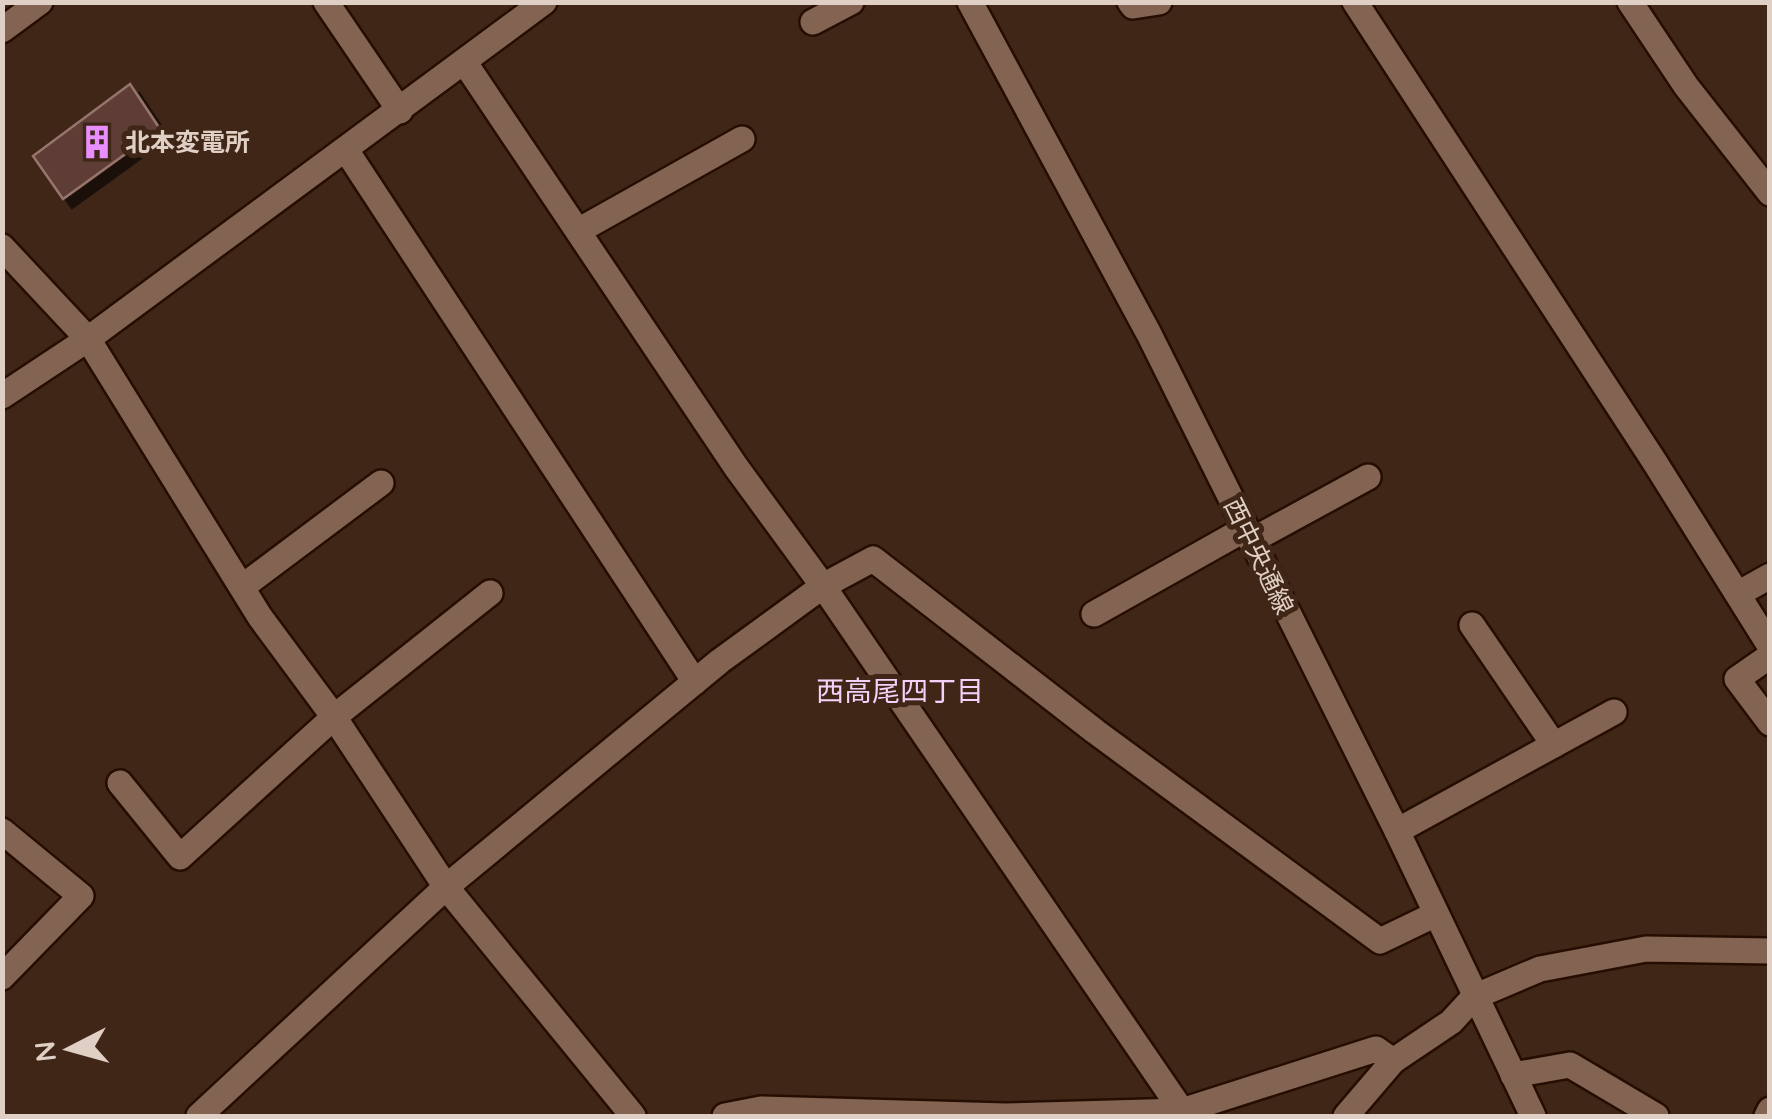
<svg xmlns="http://www.w3.org/2000/svg" width="1772" height="1119" font-family="Quicksand,'Noto Sans JP',sans-serif">
<defs>
<filter id="shadow"><feDropShadow dx="9" dy="9" stdDeviation="0" flood-color="#0009"/></filter>
</defs>
<rect width="100%" height="100%" fill="#402616"/>
<!-- building -->
<path fill="#5d3d36" stroke="#98746c" stroke-width="2.5" filter="url(#shadow)" d="M130,84L160,129L63,199L33,156Z"/>
<g fill="none" stroke-linecap="round" stroke-linejoin="round">
<!-- minor casing -->
<g stroke="#250e01" stroke-width="30">
<g id="minor">
<path d="M326,2L400,111"/>
<path d="M970,2L1149,334L1397,831L1533,1116"/>
<path d="M1130,2L1133,6L1159,2"/>
<path d="M1355,2L1654,461L1770,646"/>
<path d="M1630,2L1686,86L1770,193"/>
<path d="M813,22L851,2"/>
<path d="M2,30L40,2"/>
<path d="M346,150L695,682"/>
<path d="M578,231L742,139"/>
<path d="M2,247L88,339L260,617L334,717L446,887L633,1116"/>
<path d="M2,396L88,339L544,2"/>
<path d="M1251,541L1368,477"/>
<path d="M242,587L381,483"/>
<path d="M1738,594L1770,576"/>
<path d="M1094,614L1245,529"/>
<path d="M1472,625L1554,745"/>
<path d="M1770,656L1737,679L1770,723"/>
<path d="M120,783L180,857L334,717L490,593"/>
<path d="M2,831L81,896L2,977"/>
<path d="M1397,831L1614,712"/>
<path d="M1513,1075L1570,1065L1656,1116"/>
<path d="M1182,1111L823,586L873,559L1096,732L1380,941L1436,914"/>
<path d="M199,1116L446,887L720,661L823,586L736,467L465,63"/>
<path d="M725,1116L761,1109L1005,1116L1182,1111L1376,1049L1393,1061"/>
<path d="M1346,1116L1393,1061L1451,1022L1474,997L1540,969L1646,949L1770,951"/>
<path d="M1767,1116L1770,1110"/>
</g>
</g>
<!-- minor -->
<use href="#minor" stroke="#836453" stroke-width="25"/>
</g>
<!-- icons -->
<defs>
<g id="building-bare" transform="scale(2.7)"><path d="M-4-6H4V6H1V3H-1V6H-4ZM-2.5-4.3h1.7v1.8h-1.7ZM.8-4.3h1.7v1.8H.8ZM-2.5-1h1.7V.8h-1.7ZM.8-1h1.7V.8H.8Z" fill="#e88eff" stroke="#402616" stroke-width="2.5" paint-order="stroke"/></g>
</defs>
<g fill-rule="evenodd">
<use href="#building-bare" x="97" y="142"/>
</g>
<g text-anchor="middle" stroke-width="10" stroke-linejoin="round" paint-order="stroke">
<!-- poi labels -->
<g font-size="25" font-weight="bold" fill="#e0cfc5" stroke="#402616" text-anchor="start">
<text x="125" y="151">北本変電所</text>
</g>
<!-- street labels -->
<g font-size="25" fill="#e0cfc5" stroke="#402616">
<text transform="translate(1259 556) rotate(64)" y="9">西中央通線</text>
</g>
<!-- neighbourhood labels -->
<g font-size="28" fill="#f1d3f9" stroke="#402616">
<text x="900" y="701">西高尾四丁目</text>
</g>
</g>
<!-- border -->
<rect width="1772" height="1119" fill="none" stroke="#e0cfc5" stroke-width="10"/>
<!-- north arrow -->
<g transform="translate(70 1049) rotate(264)" stroke="#402616" stroke-width="8" paint-order="stroke">
<path d="M0-8L18 38L0 25L-18 38Z" fill="#e0cfc5"/>
<text y="-15" font-size="28" font-weight="bold" text-anchor="middle" fill="#e0cfc5">N</text>
</g>
</svg>
